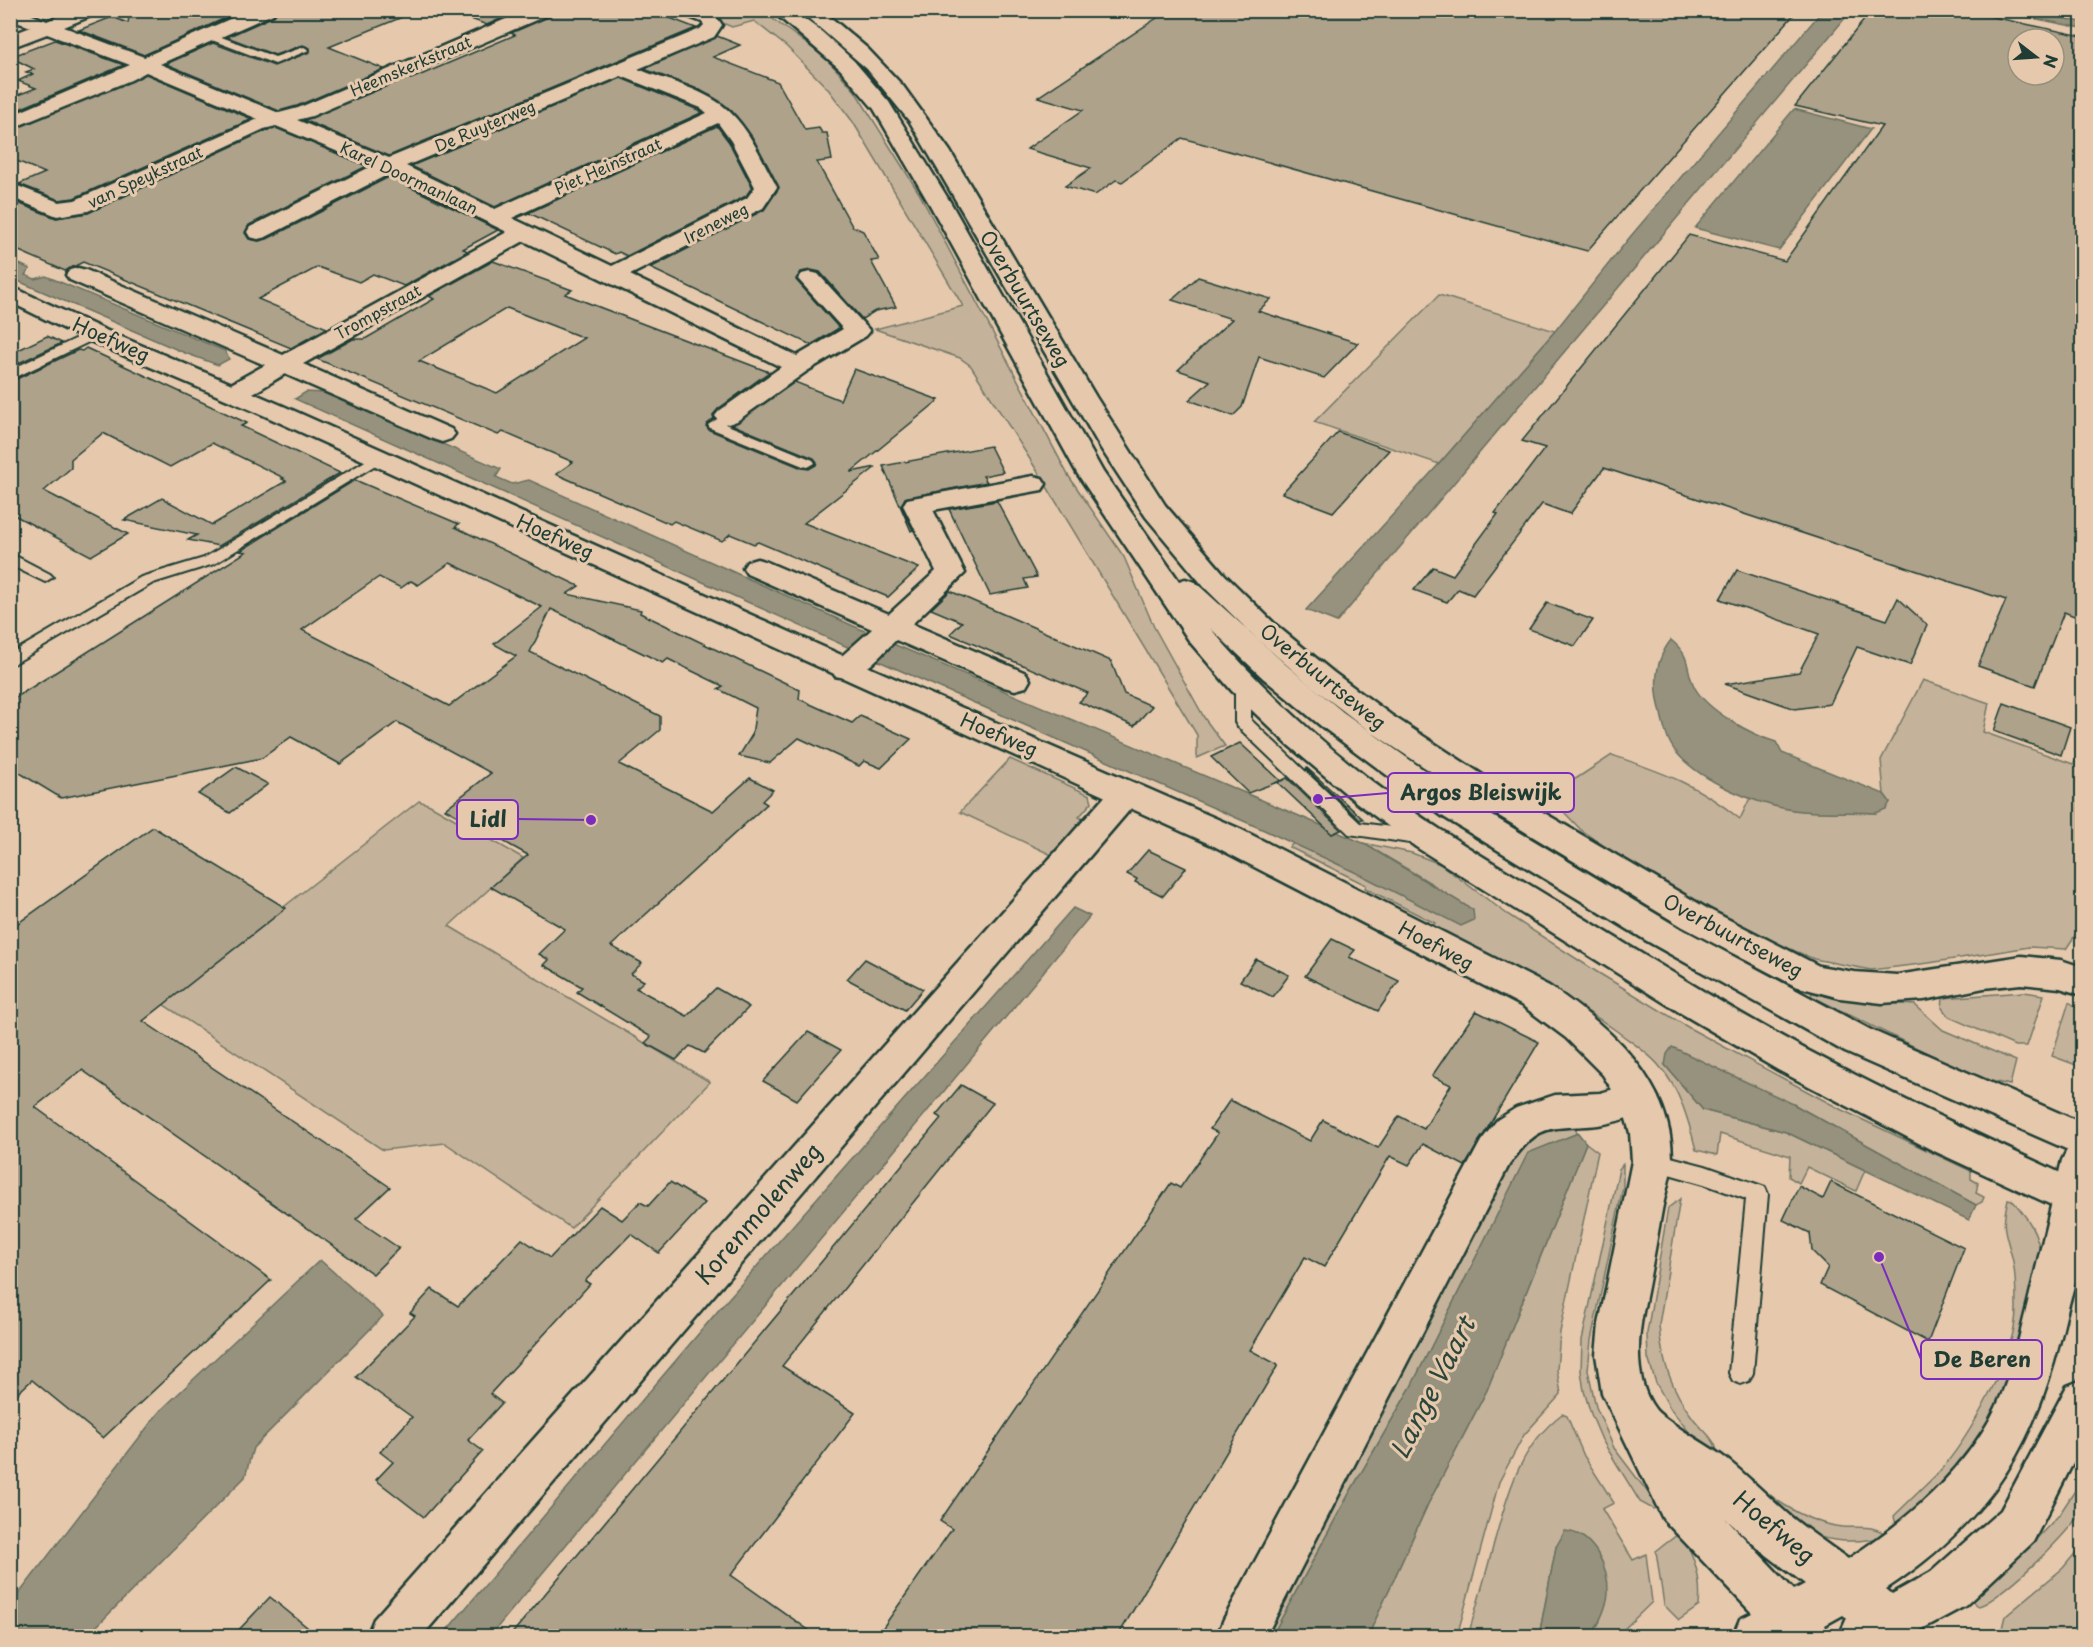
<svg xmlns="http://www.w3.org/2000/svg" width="2093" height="1647" font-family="'Playpen Sans',sans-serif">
<rect width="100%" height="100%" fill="#e6c9ad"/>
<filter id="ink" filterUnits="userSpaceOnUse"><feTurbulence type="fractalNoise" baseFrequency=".0167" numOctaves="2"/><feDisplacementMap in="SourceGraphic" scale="12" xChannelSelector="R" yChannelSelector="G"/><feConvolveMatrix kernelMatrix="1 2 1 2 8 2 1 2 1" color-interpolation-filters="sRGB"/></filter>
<g filter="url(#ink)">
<!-- green -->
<g fill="#c5b29a" stroke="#727867" stroke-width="1.5">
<path d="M694,11H762L827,59L855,91L919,193L1068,475L1124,557L1154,627L1205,719L1225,746L1197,758V735L1038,472L971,366L960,358L875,329L963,306L853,122L828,89L787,47L754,21L732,27Z"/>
<path d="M1439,295L1555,331L1439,464L1314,422Z"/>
<path d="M1923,680L1989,703L1983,732L2073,764L2082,748V932L2076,934L2066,949L2029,947L1929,963L1871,970L1814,959L1748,931L1634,867L1581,830L1546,793L1577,778L1612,755C1664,773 1697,784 1740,819L1750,798L1794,810L1876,813L1890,802L1884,794L1881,760Z"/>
<path d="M1010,759L1090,795L1092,802L1079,817L1088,821L1056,857L960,812Z"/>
<path d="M419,801L430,805L523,858L449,926L710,1082L571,1228L445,1143L383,1150L161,1003Z"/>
<path d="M1294,843L1359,874L1434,885L1363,843L1412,853L1440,864L1507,914L1597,972L1691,1029L1842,1110L1971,1171V1179L1978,1183L1976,1193L1984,1197L1982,1202L1976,1205L1793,1104L1665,1065L1703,1110L1786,1132L1865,1170L1856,1191L1807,1167L1799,1183L1789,1177L1790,1156L1720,1134L1717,1155L1696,1150C1689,1122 1680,1089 1660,1067C1649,1053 1632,1043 1618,1032C1560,990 1496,959 1432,926L1435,923L1365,888L1366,885L1289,847Z"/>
<path d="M1813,989L1854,1001L1915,1005L1943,1030L2016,1061L2010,1085L1978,1078L1811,996Z"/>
<path d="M2024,992L2044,995L2027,1046H2015L1949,1017L1942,1008L1943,998Z"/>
<path d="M2069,1002L2082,1011V1061L2079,1066L2052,1056Z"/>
<path d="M1574,1128L1578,1133L1528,1154L1411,1387L1350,1492L1272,1636H1253L1506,1158L1540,1130Z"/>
<path d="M1586,1143L1598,1152L1560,1332L1557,1370L1561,1394L1524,1435L1499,1482L1457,1636H1368L1428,1504L1487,1390Z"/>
<path d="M1623,1164V1187L1591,1340L1588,1370L1596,1407L1614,1448L1659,1507L1653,1509L1640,1502L1602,1440L1591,1414L1584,1391L1581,1371L1582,1340L1619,1169Z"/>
<path d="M1680,1199L1659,1325C1661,1359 1672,1391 1693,1418C1701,1429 1716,1439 1717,1452L1693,1437L1670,1408L1656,1383L1648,1358L1647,1333L1668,1208Z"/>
<path d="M2008,1199L2012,1200C2034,1224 2041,1240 2042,1273C2022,1335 2006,1402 1968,1457C1950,1482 1923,1505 1902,1528L1895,1521L1894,1516C1908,1502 1923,1488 1937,1474C1969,1439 2017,1354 2016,1307C2016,1290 2016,1273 2012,1257C2005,1230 2001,1229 2008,1199Z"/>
<path d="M1562,1414L1567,1416L1584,1456L1614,1503L1602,1509L1633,1560L1646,1554L1652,1602L1617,1636H1592L1600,1621L1556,1547L1539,1636H1468C1477,1605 1486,1574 1494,1543C1508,1493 1519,1447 1562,1414Z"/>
<path d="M1735,1469L1742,1471C1769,1496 1798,1519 1835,1526C1855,1530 1872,1522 1888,1536C1858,1544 1820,1544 1793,1524C1772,1509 1754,1487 1735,1469Z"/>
<path d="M2082,1480C2082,1489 2085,1500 2082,1508C2079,1525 1992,1608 1977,1606L1971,1600L1973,1591L2022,1554L2059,1515Z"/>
<path d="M1681,1532C1694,1556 1702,1578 1699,1606L1679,1620L1664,1605L1656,1551Z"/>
<path d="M2082,1545V1636H2001L2006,1616L2063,1568Z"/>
</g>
<!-- water -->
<g fill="#97927d" stroke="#677060" stroke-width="1.5">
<path d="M1823,10L1851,11L1337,622L1306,610L1439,464L1555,331L1630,237Z"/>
<path d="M1998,11H2027L2082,22V28Z"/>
<path d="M1794,109L1871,129L1779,250L1695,228Z"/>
<path d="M11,260L30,269L25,275L35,279L46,276L225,351L229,359L218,365L185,353L11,278Z"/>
<path d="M306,392L324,393L501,469L496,477L512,484L529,480L898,646L1363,843L1473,910L1474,920L1461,926L1359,874L1264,830L881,662L295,399Z"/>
<path d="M1671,640C1693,658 1684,667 1695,688C1708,711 1752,735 1776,742L1782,753L1884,794L1890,802L1886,809L1876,813C1849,811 1820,814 1793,810C1756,804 1701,782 1676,752C1666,740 1663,723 1660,709C1654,685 1655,660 1671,640Z"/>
<path d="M1073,908L1090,916L490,1636H442L728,1299Z"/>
<path d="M1672,1047L1793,1104L1976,1205L1969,1220L1786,1132L1703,1110L1665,1065L1667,1054Z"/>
<path d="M1578,1133L1586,1143L1487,1390L1428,1504L1368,1636H1272L1350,1492L1411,1387L1528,1153Z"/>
<path d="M320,1260L383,1316L253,1448L245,1477L87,1636H11V1604L159,1412Z"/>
<path d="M1565,1531C1593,1533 1609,1567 1608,1593C1607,1608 1598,1624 1592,1636H1539L1556,1547Z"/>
</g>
<!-- building -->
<g fill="#aea28b" stroke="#1f3d34" stroke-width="1.5" fill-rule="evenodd">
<path d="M130,10H243L144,55L79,30L112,17L128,23Z"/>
<path d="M278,10H417V11L329,47L384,69L297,106L279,111L166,64L213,43L274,66L310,52V48L303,45L275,55L227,37L274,16Z"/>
<path d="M458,10H520L487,25L457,14Z"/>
<path d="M555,10H649L696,28L389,156L304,120L407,78L411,79L423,74L515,35L511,33L551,16Z"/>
<path d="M1169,10H1798L1587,251L1182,138L1122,182L1116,180L1095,195L1065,186L1091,168L1027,149L1083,110L1038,97Z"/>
<path d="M1872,10H1960L2082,36V619L2064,612L2035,686L1978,666L2006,600L1604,468L1570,514L1542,504L1473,595L1458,589L1447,602L1414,590L1433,567L1453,575L1498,514L1495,513L1545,448L1522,441L1689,235L1785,261L1882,126L1795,106ZM2018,39H2054V75H2018Z"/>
<path d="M717,36L740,45L713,57L778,82L805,130L819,128L822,133H827L832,160L817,162L852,226L863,231L879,260L871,261L896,307L875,311L862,319L820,272L811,270L801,272L796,280L839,328L811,345L650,268L764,210L779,188L752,137L731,110L700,90L644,69Z"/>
<path d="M55,40L124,65L10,113V98L36,88L18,81L33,74L26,72L34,69L10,57Z"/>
<path d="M146,74L252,119L74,198L59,200L19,184L45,173L10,158V131Z"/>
<path d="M621,78L703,112L495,207L411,166Z"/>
<path d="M717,126L729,142L752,187L746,196L627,256L619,252L615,254L529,213L517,218Z"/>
<path d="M276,128L367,166L249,225L245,233L249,239L259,241L267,239L389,177L498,230L463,249L468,251L404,286L373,274L359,282L318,267L258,299L327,328L291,348L83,262L65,271L10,247V200L56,218L88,213L265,131Z"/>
<path d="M493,261L572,290L565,294L769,372L718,409L713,415L714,418L706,426L709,430L802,468L809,469L816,465L817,462L814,458L733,425L795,382L840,400L854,369L939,400L851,472L876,467L804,523L919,568L888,597L758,542L754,544L730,534L722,541L674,521L670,524L556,474L573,462L503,432L498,435L317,359L353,339H365L434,299L429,296ZM507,308L584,338L497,393L419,361Z"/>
<path d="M1198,277L1271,299L1258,311L1358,343L1324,378L1259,357L1242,407L1233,416L1189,400L1210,381L1178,370L1232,319L1172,300Z"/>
<path d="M47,336L62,343L10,367V354Z"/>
<path d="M86,348L247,423L241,426L340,473L219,546L188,540L197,535L124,520L162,498L212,525L286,481L282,479L284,478L212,443L170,467L103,433L71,459V468L44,491L128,534L91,556L14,515L10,518V382L78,350L82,351Z"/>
<path d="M1338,432L1389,450L1333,512L1282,493Z"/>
<path d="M990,446L1003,472L983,476L987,482L905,498L901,506L913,530L911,531L883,466Z"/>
<path d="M355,480L459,524L455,527L579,586L567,594L641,610L640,613L800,690L799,699L852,723L860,716L911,739L881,768L864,761L859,766L799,738L770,763L739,756L752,735L756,708L718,689L723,686L688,669L668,659L663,663L551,609L530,652L660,716V730L619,764L713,811L750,778L773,790L762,801L767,804L611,946L642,963L631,974L644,981L636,988L687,1016L716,988L749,1007L704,1053L690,1046L676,1060L645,1043L651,1037L577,992L582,987L544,965L549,960L539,954L565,929L491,887L528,855L445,809L491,773L397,722L340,764L291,737L262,758L61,798L10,767V701L246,552L240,551ZM450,563L542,607L494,644L516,656L449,706L302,630L379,577L401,588L411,581L418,585Z"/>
<path d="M997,501L1037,577L1024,579L1028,588L990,595L949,509Z"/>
<path d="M1737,570L1887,620L1898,598L1927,625L1910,665L1857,647L1830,704L1795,709L1725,684L1799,672L1819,634L1720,599Z"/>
<path d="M950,591L1111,661L1124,694L1152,706L1134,726L1079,702L1088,693L950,634L962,622L931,609Z"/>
<path d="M1547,603L1593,620L1575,646L1529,629Z"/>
<path d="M2004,703L2070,727L2061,755L1994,731Z"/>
<path d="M1240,743L1281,781L1287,778L1341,830L1332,834L1278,783L1280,781L1248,793L1211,757Z"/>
<path d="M236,767L268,784L230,813L198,794Z"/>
<path d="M1307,768L1363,819L1360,820L1306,769Z"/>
<path d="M153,827L286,908L143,1021L390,1187L356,1219L399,1248L373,1274L82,1070L35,1107L271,1280L103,1438L32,1380L10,1400V929Z"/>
<path d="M1148,850L1186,868L1163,896L1135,882L1137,879L1127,874Z"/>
<path d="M1332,939L1355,950L1349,957L1399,981L1378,1011L1305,976Z"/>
<path d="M865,959L880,967L923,989L905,1010L847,979Z"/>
<path d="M1256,959L1289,975L1273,997L1240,981Z"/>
<path d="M1476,1011L1539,1042L1465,1166L1423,1144L1409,1165L1390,1156L1324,1267L1305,1257L1250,1350L1278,1365L1118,1636H877L952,1529L940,1521L1171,1183L1180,1188L1218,1133L1210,1129L1230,1100L1310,1141L1323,1120L1378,1148L1399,1116L1424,1129L1451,1085L1432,1076Z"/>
<path d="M808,1032L841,1050L797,1100L763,1081Z"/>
<path d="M961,1085L993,1103L782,1366L855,1413L731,1575L817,1636H510L941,1118L936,1115Z"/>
<path d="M670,1182L705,1203L659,1253L631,1234L585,1281L590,1284L490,1394L502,1403L468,1440L483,1451L424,1517L376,1480L393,1462L380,1452L412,1417L356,1377L415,1316L410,1313L432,1289L458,1306L522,1239L550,1258L600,1206L622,1220L640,1202L648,1206Z"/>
<path d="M1831,1182L1964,1248L1928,1342L1820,1285L1828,1267L1812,1251L1810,1233L1783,1220L1799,1186L1823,1199Z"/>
<path d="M270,1597L318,1636H233Z"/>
</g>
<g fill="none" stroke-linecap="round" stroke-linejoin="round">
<!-- lane casing -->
<g stroke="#1f3d34" stroke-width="4">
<g id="lane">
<path d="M208,32L275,57L304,47L309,50L275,64L204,37L203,35Z"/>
<path d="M94,330L101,334L99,337L10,380V370Z"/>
<path d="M728,412L735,416L725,424L813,460L815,463L808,467L803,466L710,428L708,425Z"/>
<path d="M377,454L384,458L382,461L214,564L153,583L10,666V654L141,577L204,558Z"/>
<path d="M10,553L50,574L53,577L45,582L10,565Z"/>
<path d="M1243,678L1249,680L1251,684V720L1360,823L1423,831L1429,833L1432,838L1429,843L1423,845L1349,834L1237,726L1235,722V684L1237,680Z"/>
<path d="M1652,1152L1705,1166L1765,1187L1768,1194L1753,1373L1749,1381L1741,1384L1733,1381L1729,1373L1746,1199L1704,1184L1644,1167L1641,1161L1644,1155Z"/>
</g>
</g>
<!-- street casing -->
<g stroke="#1f3d34" stroke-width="5">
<g id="street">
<path d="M10,10H20L47,21L73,10H99L96,14L64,27L144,57L250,10H276L273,14L160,64L279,113L298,108L527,10H553L550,14L312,116L297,120L389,158L700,29L704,25L702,22L681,14L678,10C697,10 712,7 722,25L714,37L638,69C665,80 710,91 730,112C751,132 763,162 777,187L763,208L630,275L797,356L843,329L798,279L802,274L810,272L818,274L870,331L866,336L807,371L737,421L728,424L719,421L715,416L719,411L781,367L524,241L303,364L451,429L455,434L451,439L442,442L433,439L285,374C267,384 245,403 224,398L220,393L224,388L265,365L70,280L66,275L70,270L78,268L86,270L283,355L507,232L389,174L266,237L258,239L250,237L247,232L250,227L372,166L276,126L264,129L88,211L57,216L10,197V183L59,202L75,200L258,119L146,72L131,80L10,129V116L130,65L47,34L10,48V35L31,27L10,20ZM621,76L701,108L707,113L495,209L406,166ZM718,123L731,141L755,187L747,198L612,266L512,218Z"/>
<path d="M799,10H820L829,16L868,49L903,86L950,151L1096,397L1165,505L1225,575L1277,626L1333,672L1391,715L1512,794L1708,909L1819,966L1854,972L1897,975L2021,956L2061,960L2082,967V995L2060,988L2021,984L1984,988L1924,1000L1882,1003L1840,998L1795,986L1683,927L1489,810L1368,730L1311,686L1257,639L1205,588L1146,517L1100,447L910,122L867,69Z"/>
<path d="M1033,476L1042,478L1046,484L1042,490L933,510L965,573L912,624L1026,673L1030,680L1026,687L1015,690L1004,687L896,640C879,656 860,683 835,676L831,669L835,662L872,629L747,574L743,568L747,562L757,559L767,562L889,614L936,571L903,505L907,499Z"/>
<path d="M1127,781L1138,784L1143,792L1138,800L422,1636H367L374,1619L1116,784Z"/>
<path d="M1639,1082L1652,1087L1658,1098L1652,1109C1635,1115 1616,1123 1598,1125C1549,1130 1541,1120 1509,1165L1266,1636H1217L1224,1619L1481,1141L1497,1120L1516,1108L1555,1095L1600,1093Z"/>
</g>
</g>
<!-- secondary casing -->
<g stroke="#1f3d34" stroke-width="5">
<path id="secondary" d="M10,286L103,329L281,405L857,662L1238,828L1549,986C1608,1025 1673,1082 1672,1160C1671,1176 1665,1194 1662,1210C1656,1244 1650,1278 1643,1312C1637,1343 1635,1382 1655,1409C1664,1421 1710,1446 1725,1458C1748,1476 1768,1497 1790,1516C1808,1531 1829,1545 1848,1559C1900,1525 1949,1485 1983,1431C2008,1393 2017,1346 2028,1302C2039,1255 2051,1207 2062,1160L2068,1148L2082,1143C2082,1176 2086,1212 2082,1244C2080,1268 2072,1292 2066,1316C2037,1442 1995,1516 1886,1589L1892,1594L1931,1572L2001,1510L2067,1386L2082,1380V1445L2033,1542L1965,1606L1909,1636H1839L1847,1618L1843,1615L1825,1625L1830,1636H1733L1740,1619L1752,1613L1663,1519L1602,1393L1596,1355L1599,1324L1632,1161L1630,1133L1623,1108L1603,1075L1566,1038L1523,1006L1214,846L263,415L85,339L10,302ZM1725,1518L1760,1550L1805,1584L1794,1590Z"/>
</g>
<!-- primary casing -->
<g stroke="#1f3d34" stroke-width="5">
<path id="primary" d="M771,10H792L822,32L854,61L889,102L952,205L1103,472L1179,581L1185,579L1195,582L1285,664L1343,712L1466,800L1671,923L1871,1030L2082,1123V1156L1845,1052L1647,941L1442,816L1321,726L1263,678L1210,628C1276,705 1356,775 1441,830C1485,859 1531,885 1575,913C1651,959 1726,1007 1805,1049C1896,1097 1989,1140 2082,1183V1219L1932,1150L1778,1070L1679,1012L1416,847L1356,802L1287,744L1232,691L1190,642L1077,473L930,205L874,109L840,69Z"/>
</g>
<!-- lane -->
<use href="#lane" fill="#e6c9ad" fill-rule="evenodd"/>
<!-- street -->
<use href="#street" fill="#e6c9ad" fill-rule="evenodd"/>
<!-- secondary -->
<use href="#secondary" fill="#e6c9ad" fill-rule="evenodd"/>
<!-- primary -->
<use href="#primary" fill="#e6c9ad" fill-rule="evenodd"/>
</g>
</g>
<g text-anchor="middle" stroke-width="6" stroke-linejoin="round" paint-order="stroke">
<!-- far-street labels -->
<g font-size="16" fill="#1f3d34" stroke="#e6c9ad">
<text transform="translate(411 66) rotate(-23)" y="6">Heemskerkstraat</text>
<text transform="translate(485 126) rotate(-23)" y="6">De Ruyterweg</text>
<text transform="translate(608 166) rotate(-24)" y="6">Piet Heinstraat</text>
<text transform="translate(145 177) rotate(-25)" y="6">van Speykstraat</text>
<text transform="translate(409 178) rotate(25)" y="6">Karel Doormanlaan</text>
<text transform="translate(716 223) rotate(-27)" y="6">Ireneweg</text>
<text transform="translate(378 312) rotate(-29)" y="6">Trompstraat</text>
</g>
<!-- street labels -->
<g font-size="20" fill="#1f3d34" stroke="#e6c9ad">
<text transform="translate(1025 299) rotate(59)" y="7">Overbuurtseweg</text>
<text transform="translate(111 340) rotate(24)" y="7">Hoefweg</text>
<text transform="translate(555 537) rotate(24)" y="7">Hoefweg</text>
<text transform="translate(1323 677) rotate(39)" y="7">Overbuurtseweg</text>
<text transform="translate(999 735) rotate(23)" y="7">Hoefweg</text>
<text transform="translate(1733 936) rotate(28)" y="7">Overbuurtseweg</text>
<text transform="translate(1436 946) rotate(28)" y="7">Hoefweg</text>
</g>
<!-- near-street labels -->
<g font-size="24" fill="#1f3d34" stroke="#e6c9ad">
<text transform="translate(759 1214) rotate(-49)" y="8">Korenmolenweg</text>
<text transform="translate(1774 1528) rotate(40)" y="8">Hoefweg</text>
</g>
<!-- near-water labels -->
<g font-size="26" font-style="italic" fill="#2b463b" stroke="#e6c9ad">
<text transform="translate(1433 1388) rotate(-63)" y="9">Lange Vaart</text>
</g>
</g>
<!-- callouts -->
<path fill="none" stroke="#7b2cbf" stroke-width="2" d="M1318 799L1388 793M591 820L518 819M1879 1257L1921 1359"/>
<g fill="#7b2cbf" stroke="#e6c9ad" stroke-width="2">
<circle cx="1318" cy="799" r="6"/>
<circle cx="591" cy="820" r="6"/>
<circle cx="1879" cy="1257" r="6"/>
</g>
<g fill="#e6c9ad" stroke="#7b2cbf" stroke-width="2">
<rect x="1388" y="773" width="186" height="39" rx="6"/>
<rect x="457" y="800" width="61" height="39" rx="6"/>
<rect x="1921" y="1340" width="121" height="39" rx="6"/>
</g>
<g font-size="21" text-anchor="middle" font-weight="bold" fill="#1f3d34">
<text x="1481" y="800">Argos Bleiswijk</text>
<text x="488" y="827">Lidl</text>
<text x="1982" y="1367">De Beren</text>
</g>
<!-- margin -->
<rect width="2093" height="1647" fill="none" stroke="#e6c9ad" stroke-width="36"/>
<rect x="18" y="18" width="2057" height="1611" fill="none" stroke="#1f3d34" stroke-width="2" filter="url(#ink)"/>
<!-- north arrow -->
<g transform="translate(2036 57) rotate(107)"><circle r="28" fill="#e6c9ad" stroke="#96917d" stroke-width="1.5"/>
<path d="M0-4.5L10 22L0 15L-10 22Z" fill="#1f3d34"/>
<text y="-9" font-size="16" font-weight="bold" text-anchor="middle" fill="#1f3d34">N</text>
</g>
</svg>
